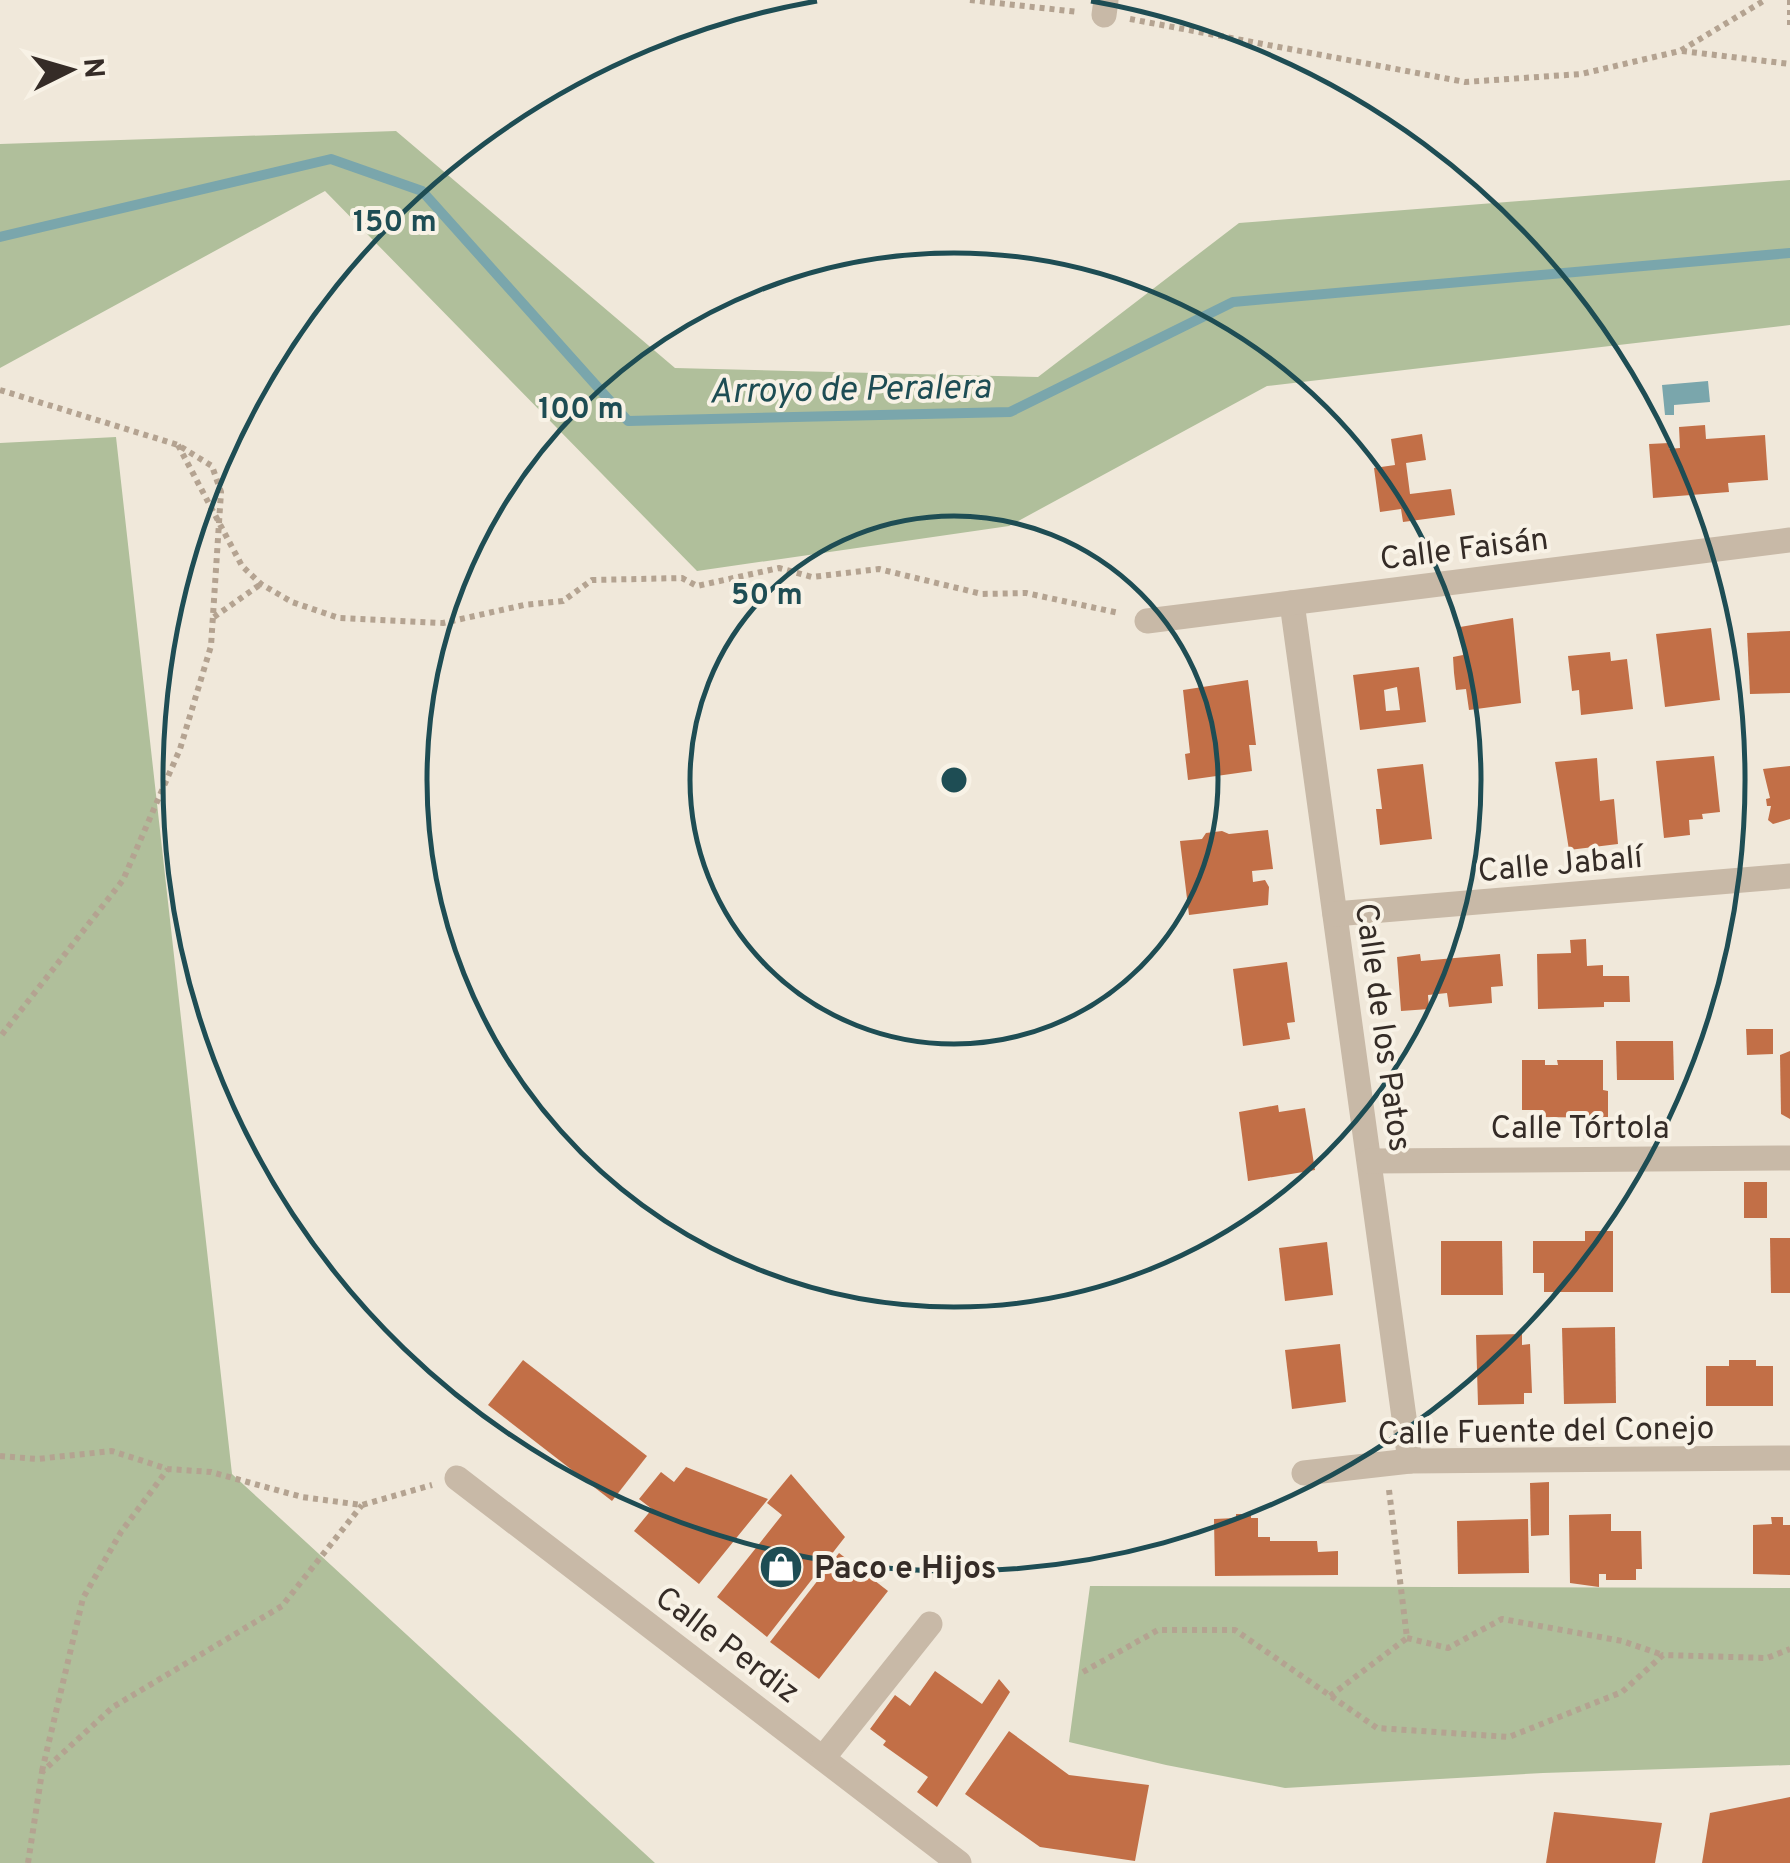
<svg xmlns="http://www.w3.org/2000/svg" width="1790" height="1863" font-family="Overpass,sans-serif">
<rect width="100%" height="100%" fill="#f0e8da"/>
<!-- green -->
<g fill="#b0bf9b">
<path d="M396,131L675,368L1038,377L1239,223L1790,180V325L1267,386L1009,526L697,571L325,191L0,368V144Z"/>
<path d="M116,437L232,1474L655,1863H0V443Z"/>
<path d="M1090,1586L1790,1588V1765L1543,1773L1285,1788L1166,1765L1069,1742Z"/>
</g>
<!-- water -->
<path fill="#7aa6ac" d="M1708,381L1710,402L1674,405V415H1665L1662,385Z"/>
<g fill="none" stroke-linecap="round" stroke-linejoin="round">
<!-- stream -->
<path stroke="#7aa6ac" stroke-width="10" d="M0,237L331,159L422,191L628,421L1010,412L1233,302L1790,253"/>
</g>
<!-- building -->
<g fill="#c26f47" fill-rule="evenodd">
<path d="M1705,425L1706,439L1765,435L1768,480L1728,483L1729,492L1653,498L1649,444L1669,443V449L1680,448L1679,427Z"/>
<path d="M1422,434L1426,460L1406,463L1410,494L1451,489L1455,515L1403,522L1401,509L1380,512L1374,468L1395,465L1391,439Z"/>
<path d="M1513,618L1521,703L1469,710L1466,689L1456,690L1454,673L1453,657L1463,655L1460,627Z"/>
<path d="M1711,628L1720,700L1665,707L1656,634Z"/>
<path d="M1790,631V693L1750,694L1747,633Z"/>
<path d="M1610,652L1611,661L1627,659L1633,709L1581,715L1579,690L1572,691L1568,656Z"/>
<path d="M1419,667L1426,722L1360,730L1353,675ZM1397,687L1400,710L1386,711L1384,690Z"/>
<path d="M1248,680L1256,745H1249L1252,771L1188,780L1185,754L1190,753L1183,690Z"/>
<path d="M1714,756L1720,812L1702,814L1703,819L1689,820L1690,835L1664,838L1656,761Z"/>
<path d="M1597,758L1600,801L1614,799L1618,844L1569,850L1555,762Z"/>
<path d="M1423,764L1432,839L1380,845L1376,809H1382L1377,769Z"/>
<path d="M1790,766V819L1773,824L1768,820L1771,806H1767L1766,799L1770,798L1763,769Z"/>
<path d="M1268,830L1273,869L1252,871L1253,882L1265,880L1269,887L1268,905L1189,915L1180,841L1202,839L1206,833L1222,831L1229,834Z"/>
<path d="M1586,939L1587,966L1603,965V976H1629L1630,1002H1604V1007L1538,1009L1537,954L1571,953L1570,940Z"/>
<path d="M1420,954L1421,961L1500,954L1503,986L1491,987L1492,1003L1449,1007L1447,993L1428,995L1429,1009L1401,1011L1397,957Z"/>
<path d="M1287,962L1295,1022L1287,1023L1290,1039L1243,1046L1233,969Z"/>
<path d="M1746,1029H1773V1054L1747,1055Z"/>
<path d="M1616,1041H1673L1674,1080H1617Z"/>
<path d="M1790,1051V1119L1781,1114L1780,1055Z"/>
<path d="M1522,1060H1545V1065H1558L1557,1060H1603V1090L1608,1091V1118L1543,1117V1110H1522Z"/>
<path d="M1278,1105L1279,1112L1305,1108L1315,1170L1248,1181L1239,1112Z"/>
<rect x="1744" y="1182" width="23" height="36"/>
<path d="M1585,1231H1613V1292H1544V1273H1533V1241H1585Z"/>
<path d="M1770,1238H1790V1293H1771Z"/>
<path d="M1441,1241H1502L1503,1295H1441Z"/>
<path d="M1327,1242L1333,1295L1285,1301L1279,1248Z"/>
<path d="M1615,1327L1616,1403L1564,1404L1562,1328Z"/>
<path d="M1522,1334V1345L1530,1344L1532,1393H1524V1404L1478,1405L1476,1335Z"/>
<path d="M1340,1344L1346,1402L1292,1409L1285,1350Z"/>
<path d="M523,1360L647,1456L612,1501L488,1405Z"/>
<path d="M1729,1360H1756V1366H1773V1406H1706V1366H1729Z"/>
<path d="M686,1467L768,1499L699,1584L634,1531L652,1509L639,1499L661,1472L674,1482Z"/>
<path d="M791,1474L845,1537L767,1637L717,1597L782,1515L767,1503Z"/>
<path d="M1549,1482V1535L1531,1536L1530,1483Z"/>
<path d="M1236,1514H1251V1518H1258V1537H1270V1541H1317L1318,1552L1338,1551V1575L1215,1576L1214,1519L1236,1518Z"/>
<path d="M1611,1514V1531H1641L1642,1569H1636V1580H1606V1574H1599V1587L1570,1583L1569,1515Z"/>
<path d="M1771,1517H1783V1525H1790V1575L1753,1574V1525L1772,1524Z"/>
<path d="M1528,1519L1529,1573L1458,1574L1457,1521Z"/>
<path d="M839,1553L888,1591L819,1679L770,1642Z"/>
<path d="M935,1671L982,1704L999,1679L1010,1692L937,1807L917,1792L928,1777L883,1745L886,1741L870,1729L895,1695L910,1706Z"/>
<path d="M1009,1731L1069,1775L1149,1785L1135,1861L1040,1847L965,1794Z"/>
<path d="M1790,1797V1863H1702L1710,1813Z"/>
<path d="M1554,1812L1662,1823L1655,1863H1546Z"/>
</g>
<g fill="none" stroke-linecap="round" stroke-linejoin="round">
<!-- path -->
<g stroke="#b4a391" stroke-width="6" stroke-dasharray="5 5" stroke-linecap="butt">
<path d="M970,0L1078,12"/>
<path d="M1790,0V30"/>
<path d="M1130,19L1465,82L1581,74L1680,51L1765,0"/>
<path d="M1682,51L1790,64"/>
<path d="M0,390L178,445L212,466L221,492L211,646L180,749L123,880L0,1037"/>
<path d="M178,445L242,566L261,584L292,602L339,618L443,623L524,605L563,601L592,580L682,578L697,586L779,568L812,577L879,569L982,594L1026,593L1119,613"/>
<path d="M214,617L261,584"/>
<path d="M0,1456L37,1459L112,1451L168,1469L211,1472L302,1497L362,1505L432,1485"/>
<path d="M1389,1490L1407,1638"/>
<path d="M1407,1638L1448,1648L1502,1619L1622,1641L1663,1655"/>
<path d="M1083,1672L1158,1630H1235L1377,1728L1509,1737L1622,1692L1663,1655L1767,1658L1790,1649"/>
<path d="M1330,1696L1407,1638"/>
<path d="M42,1771L83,1598L121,1532L168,1469"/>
<path d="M28,1863L42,1772L113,1707L282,1606L362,1505"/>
</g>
<!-- street -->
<g stroke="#c8b9a7" stroke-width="25">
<path d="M1104,15L1106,0"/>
<path d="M1292,603L1410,1461"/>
<path d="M1147,621L1790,540"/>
<path d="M1335,914L1790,876"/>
<path d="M1370,1161L1790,1158"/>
<path d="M1304,1473L1410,1461L1790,1458"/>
<path d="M457,1478L959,1863"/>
<path d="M823,1758L930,1624"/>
</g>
</g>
<!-- distance rings -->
<g fill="none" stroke="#1e4d54" stroke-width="5">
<circle cx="954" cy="780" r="264"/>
<circle cx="954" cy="780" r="527"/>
<path d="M1091 1A791 791 0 1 1 817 1"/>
</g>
<!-- icons -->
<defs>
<g id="shop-disc" transform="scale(2.25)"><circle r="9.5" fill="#1e4d54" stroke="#f8f2e6"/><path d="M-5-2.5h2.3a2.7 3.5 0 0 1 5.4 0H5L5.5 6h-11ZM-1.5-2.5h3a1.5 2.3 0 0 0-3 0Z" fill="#fff"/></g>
</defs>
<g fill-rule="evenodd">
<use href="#shop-disc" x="781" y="1567"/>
</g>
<g text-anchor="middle" stroke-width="8" stroke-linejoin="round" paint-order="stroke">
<!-- street labels -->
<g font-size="32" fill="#352c27" stroke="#f8f2e6">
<text transform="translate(1464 548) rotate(-7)" y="11">Calle Faisán</text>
<text transform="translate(1560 863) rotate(-5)" y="11">Calle Jabalí</text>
<text transform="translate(1384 1027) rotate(82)" y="11">Calle de los Patos</text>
<text x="1580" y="1138">Calle Tórtola</text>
<text transform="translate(1546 1430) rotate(-1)" y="11">Calle Fuente del Conejo</text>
<text transform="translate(728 1644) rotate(37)" y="11">Calle Perdiz</text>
</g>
<!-- poi labels -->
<g font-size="32" font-weight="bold" fill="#352c27" stroke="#f8f2e6" text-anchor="start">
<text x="814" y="1578">Paco e Hijos</text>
</g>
<!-- water labels -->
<g font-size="35" font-style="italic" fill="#1e4d54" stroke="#f8f2e6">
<text transform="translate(850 388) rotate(-1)" y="12">Arroyo de Peralera</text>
</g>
</g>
<circle cx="954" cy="780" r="15" fill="#1e4d54" stroke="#f8f2e6" stroke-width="5"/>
<g font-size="30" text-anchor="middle" font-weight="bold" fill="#1e4d54" stroke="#f8f2e6" stroke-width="8" stroke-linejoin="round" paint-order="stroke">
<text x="395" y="231">150 m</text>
<text x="581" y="418">100 m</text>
<text x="767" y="604">50 m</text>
</g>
<!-- north arrow -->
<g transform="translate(70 70) rotate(85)" stroke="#f8f2e6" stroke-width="8" paint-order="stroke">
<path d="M0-8L18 38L0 25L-18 38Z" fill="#352c27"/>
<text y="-15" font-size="28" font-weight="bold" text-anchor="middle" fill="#352c27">N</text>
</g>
</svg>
